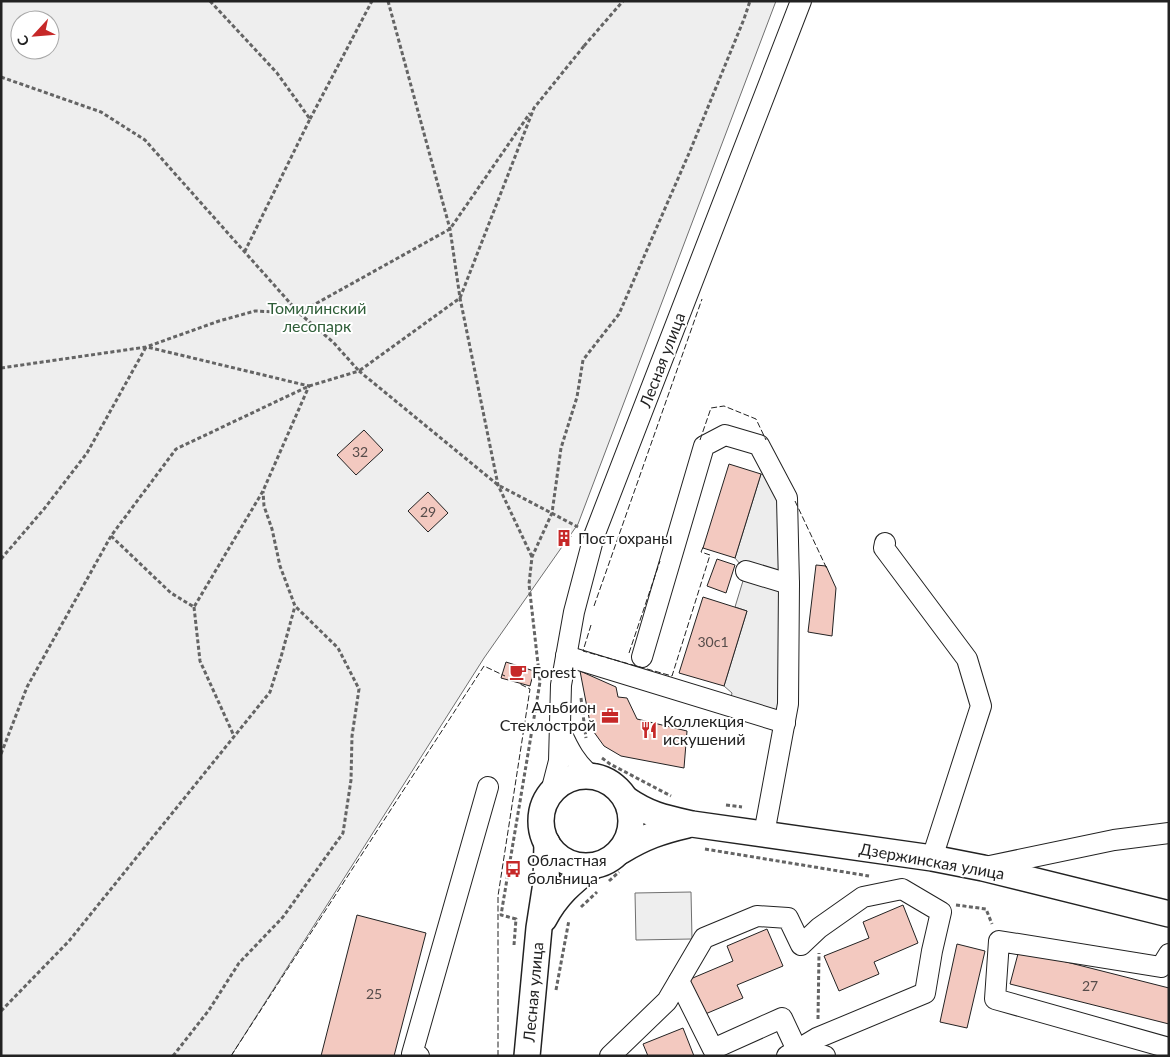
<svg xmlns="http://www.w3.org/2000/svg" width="1170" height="1057" font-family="Lato,sans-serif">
<rect width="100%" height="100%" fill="#fff"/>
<!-- green -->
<g fill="#eee" stroke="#6f6f6f" fill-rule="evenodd">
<path d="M1,1H776L578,524L484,658L231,1056H1ZM20,20H50V50H20Z"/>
<path d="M691,892L692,939L636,940L635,893Z"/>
</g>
<!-- parking -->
<path fill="#ededed" stroke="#6f6f6f" d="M761,474L778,481L785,723L729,706L732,693L724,686L747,611L735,607L746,571L735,558Z"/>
<!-- building -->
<g fill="#f3c9c0" stroke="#222">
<path d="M364,430L383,450L356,475L337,455Z"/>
<path d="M729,464L761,474L735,558L703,548Z"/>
<path d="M428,492L448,513L428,532L408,511Z"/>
<path d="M562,532L571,536L567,545L558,540Z"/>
<path d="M717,559L735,565L726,593L707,586Z"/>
<path d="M816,565L826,566L836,588L832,636L808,632Z"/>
<path d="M703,597L747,611L724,686L679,673Z"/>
<path d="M506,662L534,671L530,686L501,678Z"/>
<path d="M580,671L616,687L618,697L627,698L637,719L687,731L684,768L621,756L604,746L591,728Z"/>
<path d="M903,905L918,943L874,962L879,974L839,991L824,956L869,938L863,922Z"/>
<path d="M357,915L426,933L394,1056H321Z"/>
<path d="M767,929L783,966L737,985L743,998L703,1015L688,980L733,961L727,946Z"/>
<path d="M957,944L985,951L967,1028L940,1022Z"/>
<path d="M1019,950L1169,988V1024L1010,984Z"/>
<path d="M683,1028L694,1056H648L643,1044Z"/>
</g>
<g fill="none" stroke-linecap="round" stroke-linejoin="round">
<!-- minor casing -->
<g stroke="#222" stroke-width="22">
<g id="minor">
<path d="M885,543L884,548L967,659L981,706L932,858"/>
<path d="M746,571L789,584L788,704L764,834"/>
<path d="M566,656L785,723"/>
<path d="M642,657L704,446L725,435L759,445L787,498L789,584"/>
<path d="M561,732C569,750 576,763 591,776"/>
<path d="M551,792L559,761L561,685L574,612L594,536L801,1"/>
<path d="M985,867L1114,840L1169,833"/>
<path d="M1169,954L1161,967L999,941L995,999L1169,1048"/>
<path d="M679,981L713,1049L782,1018L797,1050L825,1056"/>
<path d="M419,1056L412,1054L488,787"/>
<path d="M610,1056L667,1001L704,938L757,916L788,918L801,945L819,928L863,897L902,889L941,912L932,951L925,993L817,1038L787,1056"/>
</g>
</g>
<!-- major casing -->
<g stroke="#222" stroke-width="28">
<g id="major">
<circle cx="586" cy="821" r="45"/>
<path d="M626,799C649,815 665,818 692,824L932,858L983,868L1169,914"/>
<path d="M621,851C644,837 661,831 687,825"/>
<path d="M544,919C557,895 571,883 593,866"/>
<path d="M527,1056L539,928L546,883L547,843"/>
</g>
</g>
<!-- path -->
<g stroke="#646464" stroke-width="3" stroke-dasharray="4 2.5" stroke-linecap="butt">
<path d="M210,1L277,73L310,119L245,251"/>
<path d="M388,1L450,229L460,298L498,485L532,557"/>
<path d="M584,46L623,1"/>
<path d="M1,77L101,112L145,140L299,313L333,342L359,371L460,298L534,108L584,46"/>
<path d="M310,119L372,1"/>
<path d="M1,368L146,347L219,321L255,311L299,313L450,229L530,113"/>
<path d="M111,536L171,593L194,607L263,491L309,386L147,347"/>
<path d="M1,559L44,509L87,453L146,347"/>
<path d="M194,607L200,661L234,736"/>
<path d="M581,698L586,738"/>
<path d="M1,754L27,687L111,536L176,449L309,386L359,371L498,485L578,527"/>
<path d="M602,758L610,764L671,796"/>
<path d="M726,805L742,807"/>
<path d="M705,849L869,876"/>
<path d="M609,881L619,872"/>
<path d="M956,905L986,909L992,924"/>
<path d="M581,907L597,892"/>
<path d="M514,945L516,919L501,915L540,682L529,584L532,557L552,513L561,448L577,397L583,360L619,314L690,151L744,19L750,1"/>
<path d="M556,990L569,920"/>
<path d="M1,1011L69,941L270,692L281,657L295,606"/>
<path d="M818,1019L819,953"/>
<path d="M173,1056L209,1010L239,963L283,917L343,833L351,780L352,736L359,689L338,648L295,606L280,566L272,529L264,506L263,491"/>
</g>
<!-- minor -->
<use href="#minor" stroke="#fff" stroke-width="20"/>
<!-- major -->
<use href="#major" stroke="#fff" stroke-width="25"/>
<!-- fence -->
<g stroke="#222" stroke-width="1" stroke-dasharray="6 2.5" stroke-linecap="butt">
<path d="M700,440L711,408L724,406L756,419L766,440"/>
<path d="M795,501L827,569"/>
<path d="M594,606L702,299"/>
<path d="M591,625L583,651L672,676L710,555L701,552L704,545"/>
<path d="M629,653L660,561"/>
<path d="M231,1056L484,666L505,676"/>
<path d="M498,1056V896L530,689L520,684"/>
</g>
</g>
<!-- icons -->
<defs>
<g id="building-bare" transform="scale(1.35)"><path d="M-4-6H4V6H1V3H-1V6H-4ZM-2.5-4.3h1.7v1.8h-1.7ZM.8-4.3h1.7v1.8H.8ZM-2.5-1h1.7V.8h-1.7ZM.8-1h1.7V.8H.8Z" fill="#c62828" stroke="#fff" stroke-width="2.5" paint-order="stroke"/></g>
<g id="cafe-bare" transform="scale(1.35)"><path d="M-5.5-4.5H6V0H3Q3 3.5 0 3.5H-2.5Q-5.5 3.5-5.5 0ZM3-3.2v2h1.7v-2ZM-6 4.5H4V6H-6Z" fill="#c62828" stroke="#fff" stroke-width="2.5" paint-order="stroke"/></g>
<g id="office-bare" transform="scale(1.35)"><path d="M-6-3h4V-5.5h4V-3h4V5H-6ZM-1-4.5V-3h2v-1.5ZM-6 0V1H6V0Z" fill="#c62828" stroke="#fff" stroke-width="2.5" paint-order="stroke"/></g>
<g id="restaurant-bare" transform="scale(1.35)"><path d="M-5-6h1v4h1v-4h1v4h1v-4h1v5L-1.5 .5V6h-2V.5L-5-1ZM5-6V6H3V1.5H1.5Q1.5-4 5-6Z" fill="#c62828" stroke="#fff" stroke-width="2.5" paint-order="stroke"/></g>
<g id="bus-bare" transform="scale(1.35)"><path d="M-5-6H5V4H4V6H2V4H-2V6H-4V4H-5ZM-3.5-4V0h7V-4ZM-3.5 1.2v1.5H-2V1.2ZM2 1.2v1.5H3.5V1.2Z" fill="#c62828" stroke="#fff" stroke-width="2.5" paint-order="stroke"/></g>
</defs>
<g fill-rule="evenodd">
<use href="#building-bare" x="564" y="538"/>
<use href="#cafe-bare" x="518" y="672"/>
<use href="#office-bare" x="610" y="716"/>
<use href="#restaurant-bare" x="649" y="730"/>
<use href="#bus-bare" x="513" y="869"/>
</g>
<g text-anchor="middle" stroke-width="4" stroke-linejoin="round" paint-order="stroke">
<!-- number labels -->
<g font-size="14" fill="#564c4a">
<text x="360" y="457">32</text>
<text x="428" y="517">29</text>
<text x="713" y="647">30с1</text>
<text x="1090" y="991">27</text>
<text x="374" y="999">25</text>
</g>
<!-- park labels -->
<g font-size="16" fill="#2f5e38" stroke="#fff">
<text x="317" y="314">Томилинский<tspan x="317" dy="18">лесопарк</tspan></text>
</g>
<!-- street labels -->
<g font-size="16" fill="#222" stroke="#fff">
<text transform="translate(662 360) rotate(-69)" y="6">Лесная улица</text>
<text transform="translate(932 861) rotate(10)" y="6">Дзержинская улица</text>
<text transform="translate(533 992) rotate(-85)" y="6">Лесная улица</text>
</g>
<!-- poi labels -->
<g font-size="16" fill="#222" stroke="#fff" text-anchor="start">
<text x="578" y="544">Пост охраны</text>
<text x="532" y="678">Forest</text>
<text x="596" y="713" text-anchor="end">Альбион<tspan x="596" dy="18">Стеклострой</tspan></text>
<text x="663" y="727">Коллекция<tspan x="663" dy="18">искушений</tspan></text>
<text x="527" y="866">Областная<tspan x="527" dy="18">больница</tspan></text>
</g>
</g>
<!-- border -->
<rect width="1170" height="1057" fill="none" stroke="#222222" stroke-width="5"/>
<!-- north arrow -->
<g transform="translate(35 35) rotate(244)"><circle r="24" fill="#ffffff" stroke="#a7a7a7"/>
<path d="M0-4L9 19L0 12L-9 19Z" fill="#c62828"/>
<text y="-8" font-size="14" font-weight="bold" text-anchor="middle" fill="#222222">С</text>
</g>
</svg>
